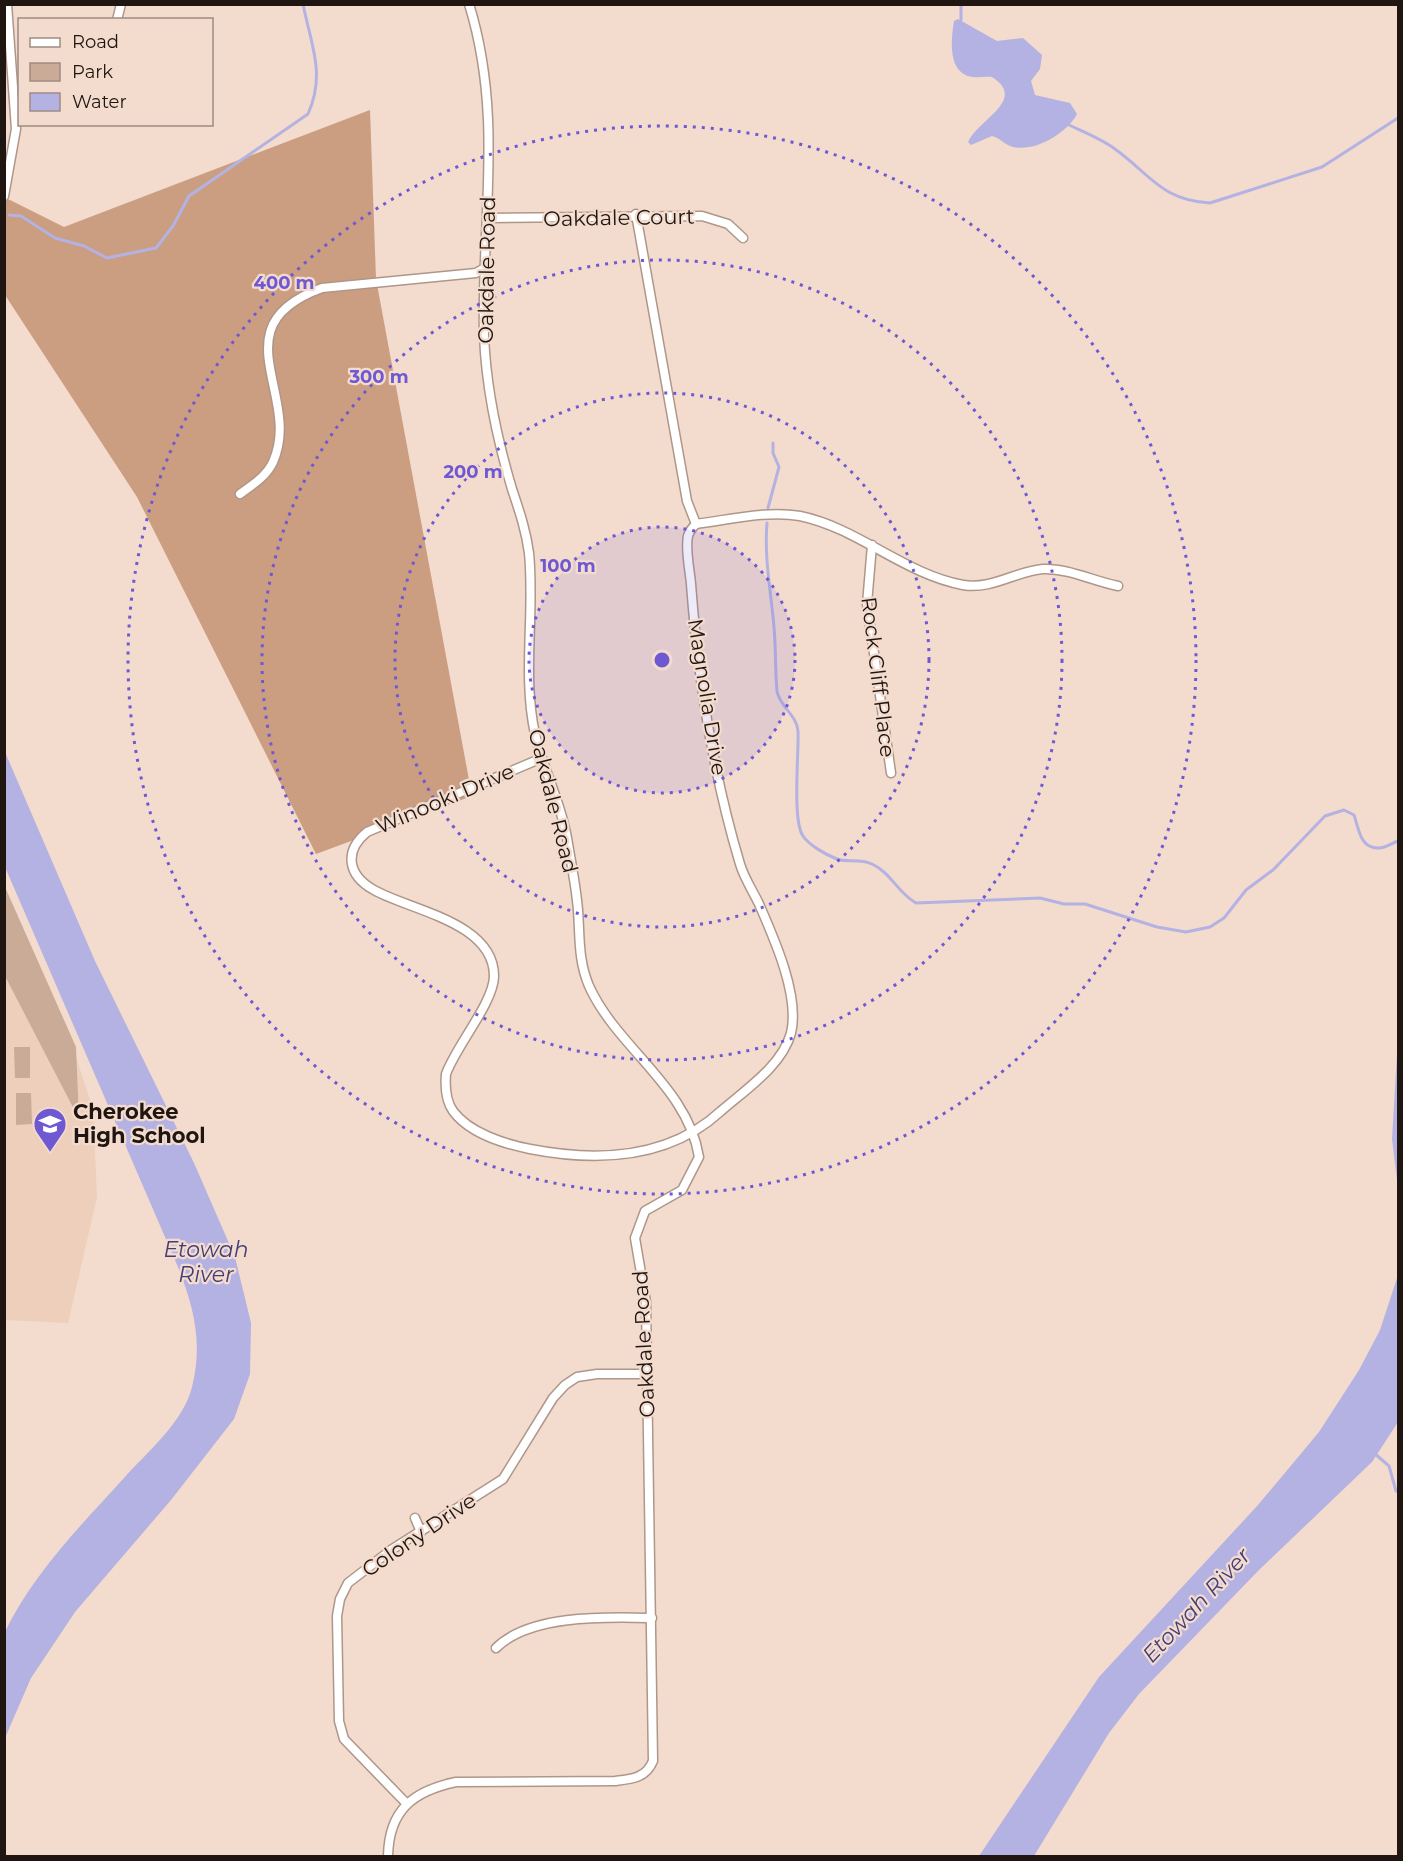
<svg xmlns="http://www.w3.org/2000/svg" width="1403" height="1861" font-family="Montserrat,sans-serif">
<rect width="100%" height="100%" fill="#f3dbcd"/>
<!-- built -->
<path fill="#edcfbc" d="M4,935L71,1042L93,1109L97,1197L68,1323L5,1320Z"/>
<!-- green -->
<g fill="#caab98">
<path d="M5,887L76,1047L79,1119L5,976Z"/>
<path d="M14,1047H30V1078H15Z"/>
<path d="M16,1093H31L32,1124L16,1125Z"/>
</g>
<!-- forest -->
<path fill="#cb9d81" d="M370,110L376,279L472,796L316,854L137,497L5,295L4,197L64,227Z"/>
<!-- water -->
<g fill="#b4b2e2">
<path d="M958,19L997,41L1023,38L1042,55L1040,69L1031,81L1035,95L1070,103L1077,114C1067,133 1036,152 1013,147C1005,145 1000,138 992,136L971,145L968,142C978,119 1028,100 992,77C986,76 979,78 973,77C947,74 951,39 954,21Z"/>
<path d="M5,752L95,961L194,1163L235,1257L251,1323L250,1374L234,1419L171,1500L75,1612L31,1678L5,1738L4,1634C31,1576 81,1525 124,1478C147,1452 183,1423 192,1387C203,1343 194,1308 178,1267L5,867Z"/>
<path d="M1398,1037V1188L1392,1139Z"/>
<path d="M1398,1275V1422L1372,1462L1258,1571L1139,1694L1109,1733L1034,1856H979L1099,1677L1258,1505L1319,1432L1359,1370L1380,1330Z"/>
</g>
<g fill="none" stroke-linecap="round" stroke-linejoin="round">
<!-- stream -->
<g stroke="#b4b2e2" stroke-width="3">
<path d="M961,4V20"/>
<path d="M1069,125C1084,132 1102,139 1115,149C1151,175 1161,200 1210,203L1322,167L1398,118"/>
<path d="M9,215L21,216L55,238L84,246L107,258L156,248L173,226L189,196L308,114C326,74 311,45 303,4"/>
<path d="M768,508L779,467L773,453V443"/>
<path d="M767,523C764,558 771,592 774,627C776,649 775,670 777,691C779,706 797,715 798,731C799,754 792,820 803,836C809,845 826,855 837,859C848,863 859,858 872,864C891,873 898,893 916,903L1040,898L1064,904H1085L1157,927L1186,932L1210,927L1224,918L1246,890L1273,870L1325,816L1344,810L1354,815C1359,829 1360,849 1379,848C1386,848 1392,843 1398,841"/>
<path d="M1374,1453L1389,1466L1396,1491L1398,1492"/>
</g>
<!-- street casing -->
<g stroke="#ae978a" stroke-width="11">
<g id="street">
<path d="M117,20L121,4"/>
<path d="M4,196L16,129L7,4"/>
<path d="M489,218L702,216L728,224L743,238"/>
<path d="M240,494C252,485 266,477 273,462C303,396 217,326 322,288L476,273L483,269"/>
<path d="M696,524C728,520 767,510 800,516C858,528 904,574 963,585C992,590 1016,571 1043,569C1068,568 1093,581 1118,586"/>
<path d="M872,545L867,604L891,773"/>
<path d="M542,758L367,832C344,851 347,875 374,890C409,910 494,922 494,976C494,1002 456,1046 446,1074C445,1086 446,1101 453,1111C469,1133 505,1144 530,1149C597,1162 668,1160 721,1111C745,1090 782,1066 791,1033C800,996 774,938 759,904C753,891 744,878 740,864C713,774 698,678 691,584C690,571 685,549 688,536C689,532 693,527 696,524L687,501L636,214"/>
<path d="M415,1518L421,1532"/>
<path d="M496,1648C530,1614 607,1617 652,1618"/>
<path d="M407,1804L344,1739L339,1721L337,1616L340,1599L348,1583L391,1550L503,1479L553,1398L565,1385L577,1377L597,1374H647"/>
<path d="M388,1856C389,1810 413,1791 456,1782L615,1781C632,1779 646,1778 653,1761L646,1302L635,1238L645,1211L682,1190L699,1157C688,1087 617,1048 589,986C578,960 580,937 578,910C576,886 571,862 567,838C561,802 543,769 535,734C522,675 535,613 529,553C526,530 519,510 512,489C497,439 486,387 484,335C481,221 504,117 469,4"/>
</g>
</g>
<!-- street -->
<use href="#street" stroke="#fff" stroke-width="8"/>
</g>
<!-- distance rings -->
<circle cx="662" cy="660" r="133" fill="#6e59d3" fill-opacity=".12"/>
<g fill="none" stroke="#6e59d3" stroke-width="3" stroke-dasharray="3 6">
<circle cx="662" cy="660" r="133"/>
<circle cx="662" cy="660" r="267"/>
<circle cx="662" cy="660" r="400"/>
<circle cx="662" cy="660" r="534"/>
</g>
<!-- icons -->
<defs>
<g id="school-pin" transform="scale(1.725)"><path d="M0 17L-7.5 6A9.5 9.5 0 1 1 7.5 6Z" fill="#6e59d3" stroke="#f3dbcd"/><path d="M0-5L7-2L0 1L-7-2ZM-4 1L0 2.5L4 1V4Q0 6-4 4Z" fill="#fff"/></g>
</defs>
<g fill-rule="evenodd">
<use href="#school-pin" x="50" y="1124"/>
</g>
<g text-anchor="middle" stroke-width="4.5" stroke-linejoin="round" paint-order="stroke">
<!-- street labels -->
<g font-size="21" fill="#1f1611" stroke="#f3dbcd">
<text transform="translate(619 218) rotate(-1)" y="7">Oakdale Court</text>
<text transform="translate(487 270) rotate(-89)" y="7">Oakdale Road</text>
<text transform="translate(878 677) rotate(83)" y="7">Rock Cliff Place</text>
<text transform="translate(707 697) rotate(81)" y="7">Magnolia Drive</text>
<text transform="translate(445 799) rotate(-23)" y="7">Winooki Drive</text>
<text transform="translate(553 801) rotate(76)" y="7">Oakdale Road</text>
<text transform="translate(644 1344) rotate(-93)" y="7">Oakdale Road</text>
<text transform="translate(419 1535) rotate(-34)" y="7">Colony Drive</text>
</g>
<!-- poi labels -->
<g font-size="21" font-weight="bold" fill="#1f1611" stroke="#f3dbcd" text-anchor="start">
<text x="73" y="1119">Cherokee<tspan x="73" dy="24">High School</tspan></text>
</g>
<!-- water labels -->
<g font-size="22" font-style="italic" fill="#443d78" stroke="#f3dbcd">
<text x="206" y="1257">Etowah<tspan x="206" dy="25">River</tspan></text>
<text transform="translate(1196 1605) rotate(-47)" y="8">Etowah River</text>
</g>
</g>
<circle cx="662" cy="660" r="9" fill="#6e59d3" stroke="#f3dbcd" stroke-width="3"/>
<g font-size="18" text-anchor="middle" font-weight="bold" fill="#6e59d3" stroke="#f3dbcd" stroke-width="4.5" stroke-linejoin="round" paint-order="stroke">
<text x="284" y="289">400 m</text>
<text x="379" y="383">300 m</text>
<text x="473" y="478">200 m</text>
<text x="568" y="572">100 m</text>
</g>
<!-- border -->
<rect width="1403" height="1861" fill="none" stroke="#1f1611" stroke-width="12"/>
<!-- legend -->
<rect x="18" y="18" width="195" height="108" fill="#f3dbcd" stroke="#9e8c82" stroke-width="1.5"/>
<rect x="30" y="38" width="30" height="9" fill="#ffffff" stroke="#9e8c82" stroke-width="1.5"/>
<text x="72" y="48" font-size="18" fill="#1f1611">Road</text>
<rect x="30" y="63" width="30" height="18" fill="#caab98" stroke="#9e8c82" stroke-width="1.5"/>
<text x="72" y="78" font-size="18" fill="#1f1611">Park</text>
<rect x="30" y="93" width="30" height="18" fill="#b4b2e2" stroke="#9e8c82" stroke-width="1.5"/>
<text x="72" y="108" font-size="18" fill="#1f1611">Water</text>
</svg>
